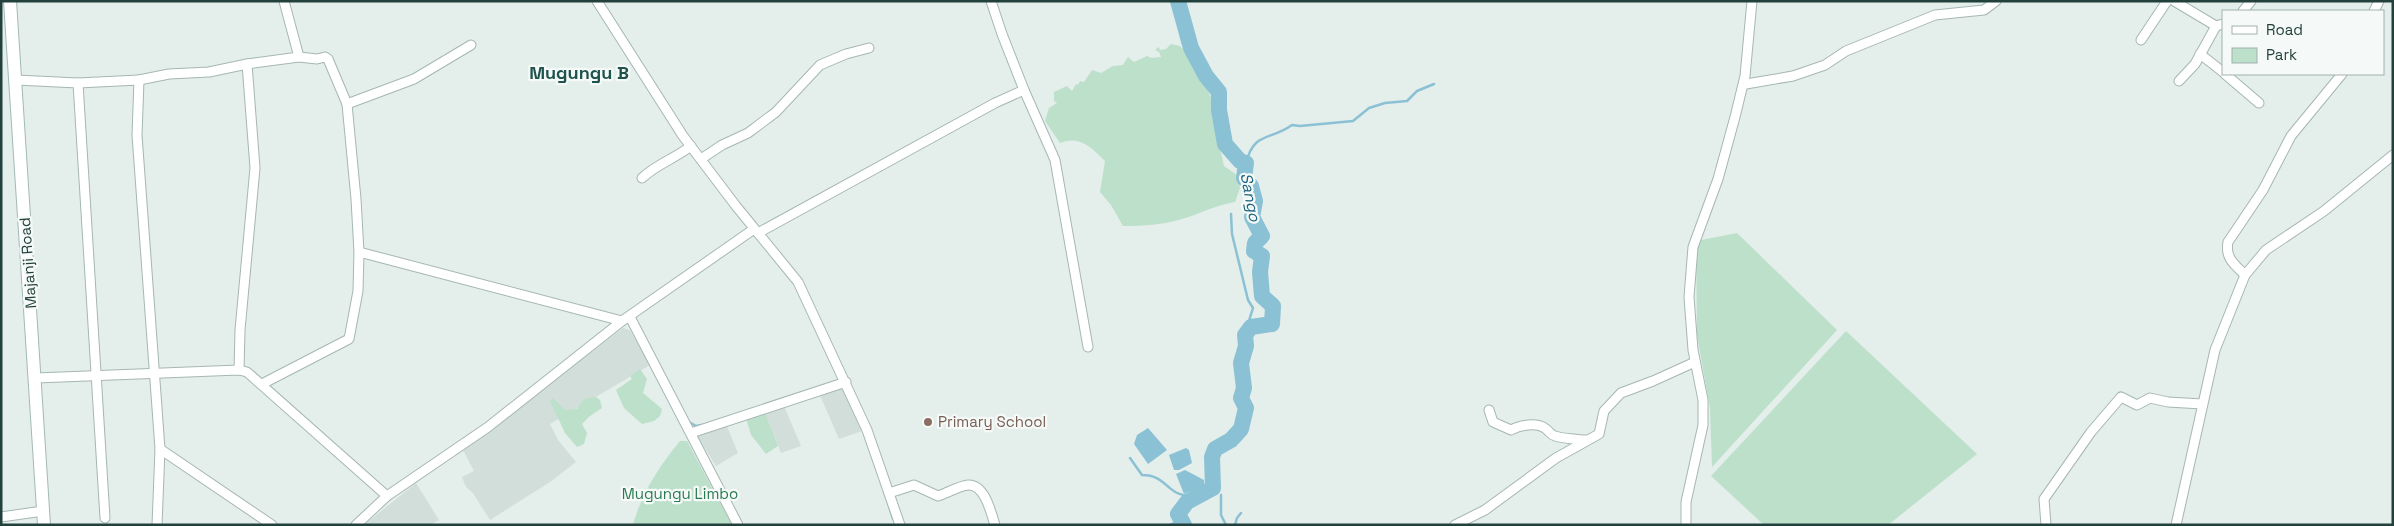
<svg xmlns="http://www.w3.org/2000/svg" width="2394" height="526" font-family="'Space Grotesk',sans-serif">
<rect width="100%" height="100%" fill="#e4eeeb"/>
<!-- built -->
<g fill="#d2deda">
<path d="M623,328L630,330L650,365L550,424L558,440L576,462L550,482L490,520L473,493L466,487L462,477L474,471L463,450Z"/>
<path d="M843,386L862,431L839,439L819,393Z"/>
<path d="M784,406L801,446L781,453L765,412Z"/>
<path d="M726,424L738,453L716,466L698,437L702,433Z"/>
<path d="M416,483L439,520L429,525H364Z"/>
</g>
<!-- green -->
<g fill="#bde0ca">
<path d="M1171,44L1180,46L1188,55L1191,51L1214,105L1219,143L1224,166L1237,175L1240,188L1235,202C1215,205 1200,214 1182,219C1162,225 1143,226 1123,226L1111,205L1100,192L1105,161C1091,147 1080,135 1060,143L1045,121L1049,108L1057,103L1054,101V92L1067,86L1072,91L1076,84L1078,85L1080,81L1084,82L1092,70L1101,73L1113,66L1123,65L1128,57L1134,62L1147,56L1151,58L1161,57L1159,52L1155,50L1159,47L1160,50L1166,49Z"/>
<path d="M1737,233L1837,330L1712,467L1710,408L1697,335L1696,241Z"/>
<path d="M1846,331L1977,454L1888,525H1764L1711,476Z"/>
<path d="M640,369L647,379L643,393L662,409L660,416L654,421L642,424L624,408L616,390L632,379L630,376Z"/>
<path d="M596,397L600,400L602,408L590,416L582,424L587,433L584,444L577,447L565,433L550,401L553,398L565,410L577,409L584,399Z"/>
<path d="M765,412L778,446L766,454L751,435L746,418Z"/>
<path d="M680,441H687L732,525H633C641,494 660,465 680,441Z"/>
</g>
<!-- water -->
<g fill="#8bc1d4">
<path d="M1148,428L1167,450L1148,464L1134,444L1137,435Z"/>
<path d="M1186,448L1189,450L1192,463L1179,470H1174L1169,455Z"/>
<path d="M1185,470L1204,480V486L1184,494L1176,474Z"/>
</g>
<g fill="none" stroke-linecap="round" stroke-linejoin="round">
<!-- stream -->
<g stroke="#8bc1d4" stroke-width="2.5">
<path d="M1246,163C1254,131 1270,141 1292,125L1300,126L1353,121L1369,108L1385,103L1407,101L1417,91L1434,84"/>
<path d="M1231,214L1232,234L1248,300L1253,308L1248,324L1249,329"/>
<path d="M689,422L696,426L702,425"/>
<path d="M1130,458L1142,475C1171,475 1165,501 1201,495"/>
<path d="M885,493L893,519"/>
<path d="M1221,495V515L1226,525"/>
<path d="M1170,525L1182,520"/>
<path d="M1235,525L1237,518L1241,513"/>
</g>
<!-- river -->
<path stroke="#8bc1d4" stroke-width="16" d="M1178,1L1191,48L1206,76L1219,92V110L1225,144L1240,161L1246,163L1244,178L1251,186L1255,201L1252,217L1262,236L1255,243L1254,251L1262,256L1260,272L1262,296L1273,306L1272,324L1251,327L1245,335L1246,346L1241,363L1244,388L1241,398L1246,408L1241,429L1231,440L1215,449L1212,457L1213,488L1187,502L1178,514L1184,525"/>
<!-- street casing -->
<g stroke="#a6b7b3" stroke-width="11">
<g id="street">
<path d="M597,1L683,136L736,206L798,282L867,430L900,525"/>
<path d="M991,1L1002,34L1024,90L1055,160L1088,347"/>
<path d="M2174,1L2216,26L2223,24"/>
<path d="M2243,11L2251,1"/>
<path d="M2374,11L2379,1"/>
<path d="M2141,40L2167,1"/>
<path d="M2200,54L2223,72"/>
<path d="M2225,74L2259,103"/>
<path d="M16,80L78,83L139,80"/>
<path d="M2179,81L2195,64L2216,26"/>
<path d="M78,83L105,518"/>
<path d="M1746,84L1793,76L1825,65L1846,51L1935,15L1984,10L1996,1"/>
<path d="M347,104L414,79L471,45"/>
<path d="M701,159L722,145L748,133L776,112L820,65L846,54L869,48"/>
<path d="M642,178C657,164 674,159 691,146"/>
<path d="M758,233L995,103L1024,90"/>
<path d="M359,252L622,321"/>
<path d="M2245,275C2234,264 2225,258 2228,242L2263,190L2291,136L2342,74"/>
<path d="M630,317L738,525"/>
<path d="M239,370L240,330L255,168L247,64"/>
<path d="M36,378L239,370L247,372L387,496"/>
<path d="M262,384L349,339L358,291L359,252L356,199L347,104L328,59L325,57L317,59L299,57"/>
<path d="M1489,410L1493,422L1511,430C1520,425 1537,422 1546,429C1550,432 1551,435 1555,436C1560,438 1581,440 1587,440"/>
<path d="M691,433L846,382"/>
<path d="M160,449L272,525"/>
<path d="M889,493L914,485L938,496C947,493 959,486 968,485C985,484 991,513 995,525"/>
<path d="M1,517L43,511"/>
<path d="M157,525L160,449L137,135L139,80L169,74L209,72L247,64L299,57L284,1"/>
<path d="M356,525L387,496L488,427L622,321L754,229"/>
<path d="M1455,525L1485,510L1556,458L1599,434L1604,411L1621,393L1653,381L1695,362"/>
<path d="M1686,525V502L1703,425V400L1693,350L1689,297L1693,247L1718,179L1735,117L1745,76L1752,1"/>
<path d="M2046,525L2044,499L2091,432L2121,397L2137,405L2150,398L2168,402L2202,404"/>
<path d="M2176,525L2215,350L2245,275L2266,250L2324,211L2393,155"/>
</g>
</g>
<!-- secondary casing -->
<g stroke="#a2bab4" stroke-width="14">
<path id="secondary" d="M10,1L44,525"/>
</g>
<!-- street -->
<use href="#street" stroke="#fff" stroke-width="9"/>
<!-- secondary -->
<use href="#secondary" stroke="#fff" stroke-width="12"/>
</g>
<!-- markers -->
<circle fill="#8d6e63" stroke="#f5faf8" stroke-width="2" cx="928" cy="422" r="5"/>
<g text-anchor="middle" stroke-width="4.5" stroke-linejoin="round" paint-order="stroke">
<!-- street labels -->
<g font-size="15" fill="#23413c" stroke="#f5faf8">
<text transform="translate(28 263) rotate(-94)" y="5">Majanji Road</text>
</g>
<!-- education labels -->
<g font-size="15" fill="#785e54" stroke="#f5faf8" text-anchor="start">
<text x="938" y="427">Primary School</text>
</g>
<!-- park labels -->
<g font-size="15" fill="#2b7952" stroke="#f5faf8">
<text x="680" y="499">Mugungu Limbo</text>
</g>
<!-- water labels -->
<g font-size="16" font-style="italic" fill="#1a637f" stroke="#f5faf8">
<text transform="translate(1251 197) rotate(79)" y="6">Sango</text>
</g>
<!-- quarter labels -->
<g font-size="18" font-weight="bold" fill="#1e544d" stroke="#f5faf8">
<text x="579" y="79">Mugungu B</text>
</g>
</g>
<!-- border -->
<rect width="2394" height="526" fill="none" stroke="#23413c" stroke-width="5"/>
<!-- legend -->
<rect x="2222" y="10" width="162" height="65" fill="#f5faf8" stroke="#a1b0ad"/>
<rect x="2232" y="26" width="25" height="8" fill="#ffffff" stroke="#a1b0ad"/>
<text x="2266" y="35" font-size="15" fill="#23413c">Road</text>
<rect x="2232" y="48" width="25" height="15" fill="#bde0ca" stroke="#a1b0ad"/>
<text x="2266" y="60" font-size="15" fill="#23413c">Park</text>
</svg>
